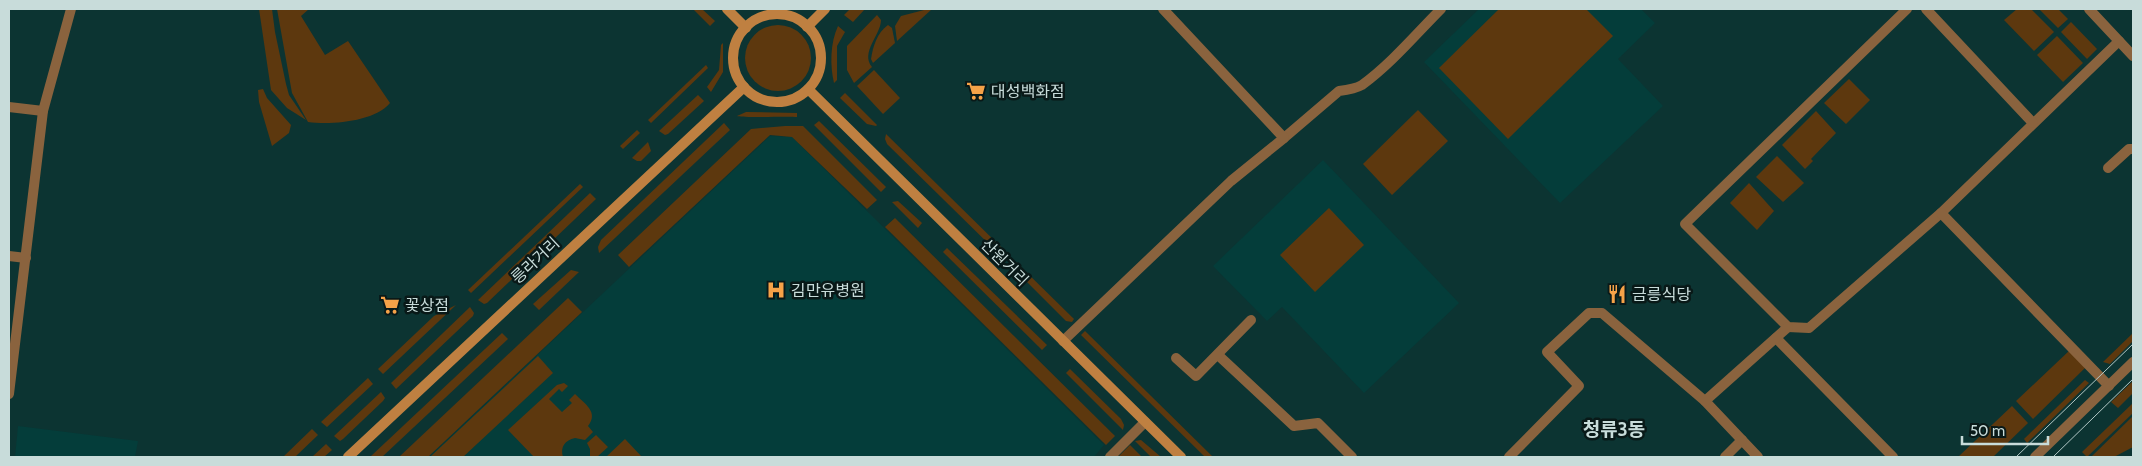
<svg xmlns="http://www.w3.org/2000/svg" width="2142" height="466" font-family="Cabin,'Noto Sans KR',sans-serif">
<rect width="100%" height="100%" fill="#0c3432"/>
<!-- built -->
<g fill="#043d3a">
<path d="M1479,9H1641L1655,23L1618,59L1663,106L1560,203L1424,62Z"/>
<path d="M770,136L792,137L1104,445L1094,457H429Z"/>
<path d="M1323,160L1459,303L1364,393L1282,307L1267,321L1213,266Z"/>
<path d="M18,426L138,441L135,457H15Z"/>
</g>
<!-- green -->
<g fill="#5d380e">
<path d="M259,9H272L275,32L286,84L289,95L306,120L287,108L271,90Z"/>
<path d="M277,9H309L301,16L325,55L348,41L390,103C374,122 331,125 308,122L292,93Z"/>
<path d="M693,9H702L715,21L710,26Z"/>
<path d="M850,9H865L853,22L844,15Z"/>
<path d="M928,9H932L897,41L895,26L901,16Z"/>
<path d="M1499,9H1586L1613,36L1508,139L1439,68Z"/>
<path d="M2017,9H2031L2054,32L2034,51L2004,20Z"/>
<path d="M2039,9H2058L2068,19L2058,28Z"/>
<path d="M877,15L881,20C881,35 860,52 872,67L854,83L847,70V46Z"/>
<path d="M2071,22L2097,49L2087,59L2061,32Z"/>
<circle cx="778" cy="58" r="33"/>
<path d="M888,25L892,28L895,43L873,63L871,59C873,46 877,33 888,25Z"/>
<path d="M838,26L845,32L837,46V80L834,83C830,66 830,43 838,26Z"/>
<path d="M2057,36L2083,63L2063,82L2037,55Z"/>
<path d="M723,43V72L711,92L707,87L719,70L721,45Z"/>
<path d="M706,65L708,68L651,123L648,120Z"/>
<path d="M874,70L900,98L883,114L857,86Z"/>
<path d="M1849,79L1870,100L1846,124L1824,103Z"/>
<path d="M263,89L267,98L291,125L289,133L272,146L259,102L258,90Z"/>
<path d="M845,93L877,125L876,126L867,124L840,98Z"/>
<path d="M698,95L704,101L668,134L665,135L659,131Z"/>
<path d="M1418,110L1448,141L1392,195L1363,164Z"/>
<path d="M1816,111L1836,133L1811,159L1813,161L1805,169L1782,145Z"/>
<path d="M746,112L797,113V117C787,116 741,118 737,116Z"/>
<path d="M819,121L886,187L881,192L814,125Z"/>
<path d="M724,123L730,130L599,253L598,247L601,240Z"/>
<path d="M785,126H803L877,200L867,209L792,137L770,135L629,267L618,255L751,129Z"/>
<path d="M637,130L640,133L623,149L620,146Z"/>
<path d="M886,134L1006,252L1004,255L999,254L887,144L885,139Z"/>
<path d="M648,142L651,151L641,161H637L632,158Z"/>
<path d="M1777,156L1804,183L1783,202L1756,177Z"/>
<path d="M1749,183L1774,211L1757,230L1730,203Z"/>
<path d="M580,184L583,187L471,293L468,290Z"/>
<path d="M590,193L596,199L487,303L484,304L478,300Z"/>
<path d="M898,201L922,223L918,228L892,202Z"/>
<path d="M1329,208L1364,245L1315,292L1280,255Z"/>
<path d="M895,218L1115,436L1106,445L885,227Z"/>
<path d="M947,248L1047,345L1042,350L943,252Z"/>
<path d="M1016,262L1074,319L1072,322L1066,321L1014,269L1013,264Z"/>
<path d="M571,270L579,272L539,310L533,304Z"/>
<path d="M568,298L582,312L428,457H399Z"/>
<path d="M456,305L383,374L378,369L434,316Z"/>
<path d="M470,307L474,313L473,316L396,389L391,383Z"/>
<path d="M1085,331L1213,457H1205L1081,335Z"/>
<path d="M502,333L508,339L382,457H370Z"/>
<path d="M2133,333V341L2110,364L2103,362Z"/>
<path d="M2070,350L2086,367L2033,419L2016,401Z"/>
<path d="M538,356L553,373L463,457H430Z"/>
<path d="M1070,369L1121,419L1124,425L1123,430L1066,373Z"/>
<path d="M368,378L373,384L327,427L321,422Z"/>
<path d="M2085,380L2089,383L2027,443L2024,439Z"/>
<path d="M2133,381V393L2118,408L2111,402Z"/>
<path d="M564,383L568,386L562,392L559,389L549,399L562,412L572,403L569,400L575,394C585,404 599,412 588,426L593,432L585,440L575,438C565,440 560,447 563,457H534L508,430L557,385Z"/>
<path d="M381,392L385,398L383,401L343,439L340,441L334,436Z"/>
<path d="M2133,403V413L2087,457L2082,452Z"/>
<path d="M2012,406L2028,423L1993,457H1958Z"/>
<path d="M2133,416V447L2114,457H2091Z"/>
<path d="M312,429L318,435L295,457H283Z"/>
<path d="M596,435L608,447L597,457H590V449L587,443Z"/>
<path d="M625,439L642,457H606Z"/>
<path d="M1141,440L1161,457H1151L1135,441Z"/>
<path d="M326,444L332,450L324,457H312Z"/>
<path d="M1130,445L1142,457H1118Z"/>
</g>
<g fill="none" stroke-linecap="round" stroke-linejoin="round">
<!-- minor -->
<g stroke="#8a633e" stroke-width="10">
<path d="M1907,9L1685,224L1788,327L1809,328L1941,213L2119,41"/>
<path d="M1926,9L2033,123"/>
<path d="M2089,9L2133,56"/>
<path d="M9,107L43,111"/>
<path d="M1284,138L1339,91C1347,90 1355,89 1362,85C1391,64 1416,34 1441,9"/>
<path d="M2108,168L2129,149H2133"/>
<path d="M1941,213L2109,386"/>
<path d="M9,256L26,258"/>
<path d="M1776,338L1893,457"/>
<path d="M1063,341L1231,181L1284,138L1163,9"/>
<path d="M1218,355L1294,426L1318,423L1352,457"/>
<path d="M1176,358L1196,376L1251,320"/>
<path d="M9,394L43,111L71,9"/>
<path d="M1705,401L1758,457"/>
<path d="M1110,457L1145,422"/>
<path d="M1509,457L1579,386L1547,352L1589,313H1602L1705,401L1788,327"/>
<path d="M1725,457L1742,440"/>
</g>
<!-- tertiary -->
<path stroke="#8a633e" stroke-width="10" d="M2035,457L2133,362"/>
<!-- secondary -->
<g stroke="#bf8041" stroke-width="10">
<path d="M727,9L746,28"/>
<circle cx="777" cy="58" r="44"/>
<path d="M807,27L825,9"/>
<path d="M808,89L1181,457"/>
<path d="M348,457L744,87"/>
</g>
<!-- tram -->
<g stroke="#b1c7c5" stroke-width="1">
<path d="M2016,457L2133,344"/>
<path d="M2053,457L2133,379"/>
</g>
</g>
<!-- icons -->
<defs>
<g id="supermarket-bare" transform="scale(1.5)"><path d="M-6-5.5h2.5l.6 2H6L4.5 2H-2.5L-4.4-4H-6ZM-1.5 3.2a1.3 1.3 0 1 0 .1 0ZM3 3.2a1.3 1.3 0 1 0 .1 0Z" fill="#f6a248" stroke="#091918" stroke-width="2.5" paint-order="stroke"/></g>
<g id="hospital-bare" transform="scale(1.5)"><path d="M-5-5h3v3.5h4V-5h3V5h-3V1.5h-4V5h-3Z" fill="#f6a248" stroke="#091918" stroke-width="2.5" paint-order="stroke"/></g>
<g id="restaurant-bare" transform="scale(1.5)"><path d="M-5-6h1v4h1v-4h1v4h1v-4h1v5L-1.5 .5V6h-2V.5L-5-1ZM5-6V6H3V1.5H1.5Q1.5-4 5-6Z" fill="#f6a248" stroke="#091918" stroke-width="2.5" paint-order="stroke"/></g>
</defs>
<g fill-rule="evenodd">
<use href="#supermarket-bare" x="976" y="91"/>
<use href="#hospital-bare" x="776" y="290"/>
<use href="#restaurant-bare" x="1617" y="294"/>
<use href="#supermarket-bare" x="390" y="305"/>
</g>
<g text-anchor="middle" stroke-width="5" stroke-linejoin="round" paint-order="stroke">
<!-- poi labels -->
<g font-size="16" fill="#c8dcda" stroke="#091918" text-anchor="start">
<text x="991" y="97">대성백화점</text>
<text x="791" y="296">김만유병원</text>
<text x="1632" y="300">금릉식당</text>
<text x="405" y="311">꽃상점</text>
</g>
<!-- street labels -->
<g font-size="16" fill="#c8dcda" stroke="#091918">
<text transform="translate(535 260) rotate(-43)" y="6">릉라거리</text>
<text transform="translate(1005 262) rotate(45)" y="6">산원거리</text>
</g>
<!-- quarter labels -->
<g font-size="19" font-weight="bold" fill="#c8dcda" stroke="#091918">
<text x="1614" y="436">청류3동</text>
</g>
</g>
<!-- border -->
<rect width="2142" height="466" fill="none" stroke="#c8dcda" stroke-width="20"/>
<!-- scale -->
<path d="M1962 436v8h86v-8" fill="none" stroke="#c8dcda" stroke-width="2.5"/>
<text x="1970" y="436" font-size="15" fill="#c8dcda" stroke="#091918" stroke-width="4" paint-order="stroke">50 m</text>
</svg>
